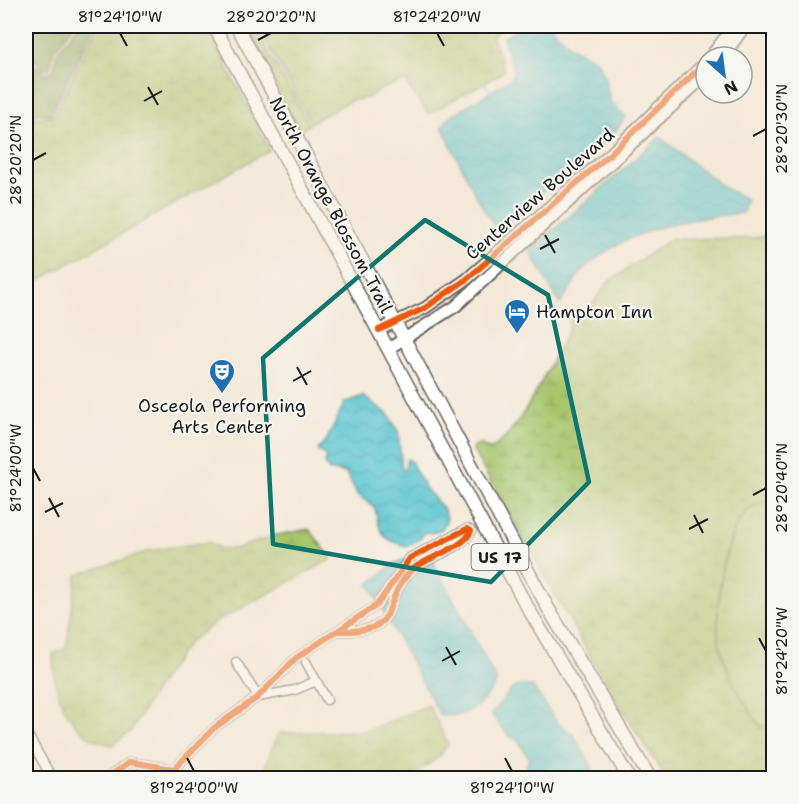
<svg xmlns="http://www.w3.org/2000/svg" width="799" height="804" viewBox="0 0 799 804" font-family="'Shantell Sans',sans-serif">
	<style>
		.grass { fill: url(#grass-tufts); stroke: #627044; stroke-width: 1.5 }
		.forest { fill: url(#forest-crowns); stroke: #51633e; stroke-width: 1.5 }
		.wetland { fill: url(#wetland-marsh); stroke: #627044; stroke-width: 1.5 }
		.water { fill: url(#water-waves); stroke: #3a7076; stroke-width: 1.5 }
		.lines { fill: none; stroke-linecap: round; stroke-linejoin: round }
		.stream { stroke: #57c4cf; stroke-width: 2 }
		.minor-casing { stroke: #68645e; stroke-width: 11 }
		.tertiary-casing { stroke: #68645e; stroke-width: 14 }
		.primary-casing { stroke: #68645e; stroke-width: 15 }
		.minor { stroke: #fff; stroke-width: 8 }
		.tertiary { stroke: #fff; stroke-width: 10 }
		.primary { stroke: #fff; stroke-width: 12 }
		.cycleway-casing { stroke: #f6f6f2; stroke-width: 10 }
		.cycleway { stroke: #e8590c; stroke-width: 6 }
		.marked { fill: none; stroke: #0f766e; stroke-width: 4.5; stroke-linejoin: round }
		.ticks { fill: none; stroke: #1c1c1c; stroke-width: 2 }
		.labels { text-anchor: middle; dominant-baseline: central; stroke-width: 4.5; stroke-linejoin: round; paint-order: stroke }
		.shield { fill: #f6f6f2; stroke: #5d5d5c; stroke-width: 1.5 }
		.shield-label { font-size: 16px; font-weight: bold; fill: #1c1c1c }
		.street-label { font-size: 18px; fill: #1c1c1c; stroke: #f6f6f2 }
		.poi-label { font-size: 18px; fill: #1c1c1c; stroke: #f6f6f2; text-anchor: start }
		.neatline { fill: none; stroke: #1c1c1c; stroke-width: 2 }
		.ticks-label { font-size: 15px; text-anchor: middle; fill: #1c1c1c }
	</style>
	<defs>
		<pattern id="grass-tufts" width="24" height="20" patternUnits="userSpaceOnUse" patternTransform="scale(1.5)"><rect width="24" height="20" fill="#a8c56c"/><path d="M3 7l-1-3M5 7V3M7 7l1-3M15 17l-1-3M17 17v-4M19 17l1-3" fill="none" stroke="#90a95d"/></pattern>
		<pattern id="forest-crowns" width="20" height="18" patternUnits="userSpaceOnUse" patternTransform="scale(1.5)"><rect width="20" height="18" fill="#86aa60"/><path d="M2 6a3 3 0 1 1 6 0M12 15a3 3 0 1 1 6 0" fill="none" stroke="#6d8a4e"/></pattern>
		<pattern id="wetland-marsh" width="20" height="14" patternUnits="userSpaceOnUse" patternTransform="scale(1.5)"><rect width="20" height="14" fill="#a8c56c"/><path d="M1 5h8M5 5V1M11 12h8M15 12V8" fill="none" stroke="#90a95d"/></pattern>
		<pattern id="water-waves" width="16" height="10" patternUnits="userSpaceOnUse" patternTransform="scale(1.5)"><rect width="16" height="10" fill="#57c4cf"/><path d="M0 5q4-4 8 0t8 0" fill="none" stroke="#4ba8b1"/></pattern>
	</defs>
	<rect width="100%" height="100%" fill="#f6f6f2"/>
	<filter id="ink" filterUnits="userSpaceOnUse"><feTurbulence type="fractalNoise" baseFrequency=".0167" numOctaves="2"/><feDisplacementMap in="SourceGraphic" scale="12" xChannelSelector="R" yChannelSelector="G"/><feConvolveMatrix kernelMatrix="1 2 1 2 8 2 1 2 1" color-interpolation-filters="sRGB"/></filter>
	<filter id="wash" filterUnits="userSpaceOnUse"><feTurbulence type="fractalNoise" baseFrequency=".008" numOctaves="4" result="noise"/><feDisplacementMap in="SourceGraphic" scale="24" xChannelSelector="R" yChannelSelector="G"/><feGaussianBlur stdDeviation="1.35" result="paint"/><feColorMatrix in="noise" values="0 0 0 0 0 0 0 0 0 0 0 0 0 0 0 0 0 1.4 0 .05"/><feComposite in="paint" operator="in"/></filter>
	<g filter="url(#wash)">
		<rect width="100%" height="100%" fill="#f4e9d8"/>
		<path class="grass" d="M773 500V722L762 729C744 703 730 681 721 651 712 620 723 536 745 513 753 504 762 502 773 500Z"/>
		<path class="forest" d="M26 26H74L54 50 50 69 46 70 34 60 30 63 31 75 26 86Z
			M78 26H95L51 114H37L26 109V91L35 76 33 65 41 68 45 74 53 71 57 52Z"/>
		<path class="wetland" d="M98 26H206L270 150 31 285 26 298V122L30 115 37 118 54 115Z
			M247 26H254L309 125 298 132Z
			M258 26H504L492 37 504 69 502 73 428 114 405 81 383 88 368 98 349 101 311 123Z
			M773 234V500C762 502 753 504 745 513 722 536 712 620 721 651 730 681 744 703 761 728L773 722V778H666L610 691 472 449 480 444 490 450C524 428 548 365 569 329L570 317 591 306 608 282 671 239 752 238Z
			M309 529 332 559 216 622 189 642 155 690 131 731 112 745C71 740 51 691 53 654L66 648 77 575 152 550 208 542 222 549 238 548 273 536Z
			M429 705 448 744 440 756 410 778H296L265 766 278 733 366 731Z"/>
		<path class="water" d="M525 26H550L571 47 597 61 603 72 611 103 626 116 610 138 559 177 517 216 501 227H495L476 196 442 127 449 117 511 79 514 70 503 38Z
			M660 137 726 189 747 199 743 213C688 218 630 228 587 266 576 276 568 293 560 304L530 251Z
			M363 396 388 414 398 431 402 470H405L407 459 410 460 426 489 443 508 447 519 442 529 432 533 425 532 420 539 408 546C380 540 380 532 375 508L357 494 346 473 328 470 325 463 326 456 318 450 327 439 345 402Z
			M415 555 431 557 497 681C484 703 467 720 440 715L369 584 394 564Z
			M519 686H532L558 724 573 733 598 778H538L534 770 526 769 529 758 518 740 509 736 491 714 512 689Z"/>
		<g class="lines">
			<path class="stream" d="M485 83 492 94"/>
		</g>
	</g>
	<g filter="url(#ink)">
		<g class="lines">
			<defs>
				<path id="minor" d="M236 662 258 697 295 690 316 681
					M306 662 327 700
					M26 732 52 778
					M107 778 130 762 174 769 214 728 258 697 296 658 377 605 410 558 467 529 471 531C465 548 427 557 413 569 377 603 406 633 339 631"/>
				<path id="tertiary" d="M710 57 734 26
					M723 57 745 26
					M379 330 425 308 467 279 611 153 706 62
					M388 349 456 306 706 75"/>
				<path id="primary" d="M214 26 525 603 629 778
					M237 26 548 608 650 778"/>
			</defs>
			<use href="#minor" class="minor-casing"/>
			<use href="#tertiary" class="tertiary-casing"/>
			<use href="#primary" class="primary-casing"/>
			<use href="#minor" class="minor"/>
			<use href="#tertiary" class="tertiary"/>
			<use href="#primary" class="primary"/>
			<defs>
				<path id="cycleway" d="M379 330 425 308 467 279 611 153 706 62
					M107 778 130 762 174 769 214 728 258 697 296 658 377 605 410 558 467 529 471 531C465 548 427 557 413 569 377 603 406 633 339 631"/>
			</defs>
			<use href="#cycleway" class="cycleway-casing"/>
			<use href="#cycleway" class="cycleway"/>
		</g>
	</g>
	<path d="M0 0H799V804H0ZM425 220 548 295 589 482 491 582 273 544 263 358Z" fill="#f4e9d8" fill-opacity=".55" fill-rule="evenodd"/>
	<path class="marked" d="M425 220 548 295 589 482 491 582 273 544 263 358Z"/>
	<path class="ticks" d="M120 33 127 46M437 33 444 46M258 40 271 33M148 87 158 105M144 101 162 91M753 136 766 129M33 160 46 153M545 235 555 253M540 249 559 239M297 367 307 385M293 381 311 371M33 468 40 481M753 495 766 488M49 498 59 517M45 512 63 503M694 515 703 533M689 529 708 519M759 638 766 651M446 647 456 665M442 661 460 651M187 758 194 771M505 758 512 771"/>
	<defs>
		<symbol id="hotel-pin" viewBox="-11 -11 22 30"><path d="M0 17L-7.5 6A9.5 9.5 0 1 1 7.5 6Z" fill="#1f6fb2" stroke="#f6f6f2"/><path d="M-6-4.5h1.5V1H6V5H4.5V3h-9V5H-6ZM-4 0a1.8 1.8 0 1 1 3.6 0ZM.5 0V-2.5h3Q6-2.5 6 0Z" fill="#fff"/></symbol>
		<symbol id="theatre-pin" viewBox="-11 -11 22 30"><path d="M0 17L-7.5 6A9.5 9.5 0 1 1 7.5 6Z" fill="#1f6fb2" stroke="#f6f6f2"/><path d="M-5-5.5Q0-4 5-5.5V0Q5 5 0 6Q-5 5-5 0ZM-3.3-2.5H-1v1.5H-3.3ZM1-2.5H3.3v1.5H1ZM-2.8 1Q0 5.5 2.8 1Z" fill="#fff"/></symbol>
	</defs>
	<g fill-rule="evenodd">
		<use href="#hotel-pin" x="502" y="297" width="30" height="40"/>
		<use href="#theatre-pin" x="207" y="357" width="30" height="40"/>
	</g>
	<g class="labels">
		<rect class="shield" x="471.5" y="544" width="57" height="26" rx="4.5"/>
		<g class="shield-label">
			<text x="500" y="557">US 17</text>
		</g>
		<g class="street-label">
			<text transform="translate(540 194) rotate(-41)">Centerview Boulevard</text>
			<text transform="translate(331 205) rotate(62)">North Orange Blossom Trail</text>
		</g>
		<g class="poi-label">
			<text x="536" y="312">Hampton Inn</text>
			<text x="222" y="406" text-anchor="middle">Osceola Performing<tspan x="222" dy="21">Arts Center</tspan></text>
		</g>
	</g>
	<rect width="799" height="804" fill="none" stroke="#f6f6f2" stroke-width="66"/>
	<g transform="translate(724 75) rotate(152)"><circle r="28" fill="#f6f6f2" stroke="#9f9f9c" stroke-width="1.5"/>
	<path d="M0-4.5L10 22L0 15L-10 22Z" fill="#1f6fb2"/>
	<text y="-9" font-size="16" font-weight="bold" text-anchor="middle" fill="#1c1c1c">N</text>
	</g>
	<rect x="33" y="33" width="733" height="738" class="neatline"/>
	<g class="ticks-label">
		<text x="120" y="22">81°24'10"W</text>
		<text x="271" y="22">28°20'20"N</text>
		<text x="437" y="22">81°24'20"W</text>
		<text transform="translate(782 129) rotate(-90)" y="5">28°20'30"N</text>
		<text transform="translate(16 160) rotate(-90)" y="5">28°20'20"N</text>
		<text transform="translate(16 468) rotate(-90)" y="5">81°24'00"W</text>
		<text transform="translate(782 488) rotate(-90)" y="5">28°20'40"N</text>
		<text transform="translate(782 651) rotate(-90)" y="5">81°24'20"W</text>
		<text x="194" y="793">81°24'00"W</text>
		<text x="512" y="793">81°24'10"W</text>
	</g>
</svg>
